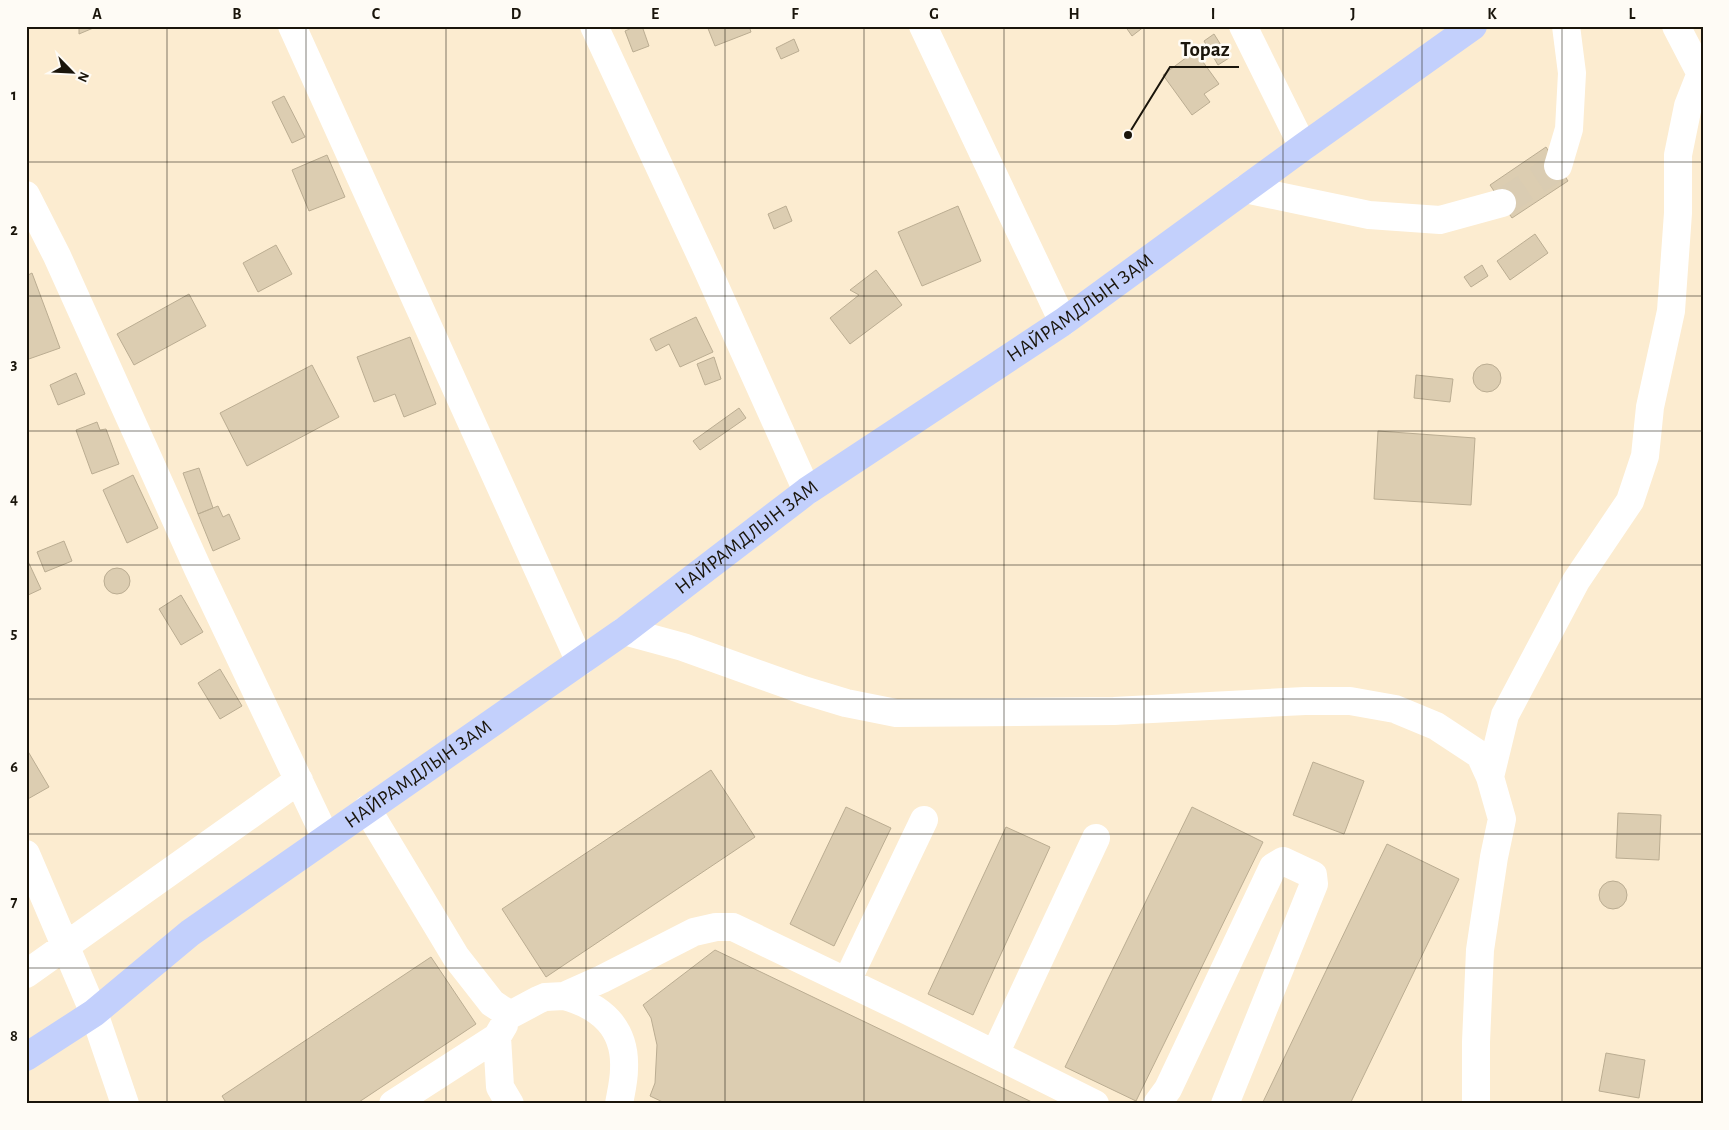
<svg xmlns="http://www.w3.org/2000/svg" width="1729" height="1130" viewBox="0 0 1729 1130" font-family="'Alegreya Sans',sans-serif">
	<style>
		.building { fill: #dccdb1; stroke: #bbad92 }
		.lines { fill: none; stroke-linecap: round; stroke-linejoin: round }
		.minor-tunnel { stroke: #daccb2; stroke-width: 28; stroke-dasharray: 28 14; stroke-linecap: butt }
		.minor { stroke: #fff; stroke-width: 28 }
		.major { stroke: #c3d0fc; stroke-width: 28 }
		.grid { fill: none; stroke: #1a150b; stroke-width: 1; stroke-opacity: 0.55 }
		.labels { text-anchor: middle; dominant-baseline: central; stroke-width: 5; stroke-linejoin: round; paint-order: stroke }
		.street-label { font-size: 20px; fill: #1a150b; stroke: #fefbf5 }
		.leader { fill: none; stroke: #1a150b; stroke-width: 2 }
		.callout-dot { fill: #1a150b; stroke: #fefbf5; stroke-width: 2 }
		.callout-label { font-size: 21px; text-anchor: middle; font-weight: bold; fill: #1a150b; stroke: #fefbf5; stroke-width: 5; stroke-linejoin: round; paint-order: stroke }
		.neatline { fill: none; stroke: #1a150b; stroke-width: 2 }
		.grid-label { font-size: 16px; text-anchor: middle; font-weight: bold; fill: #1a150b }
	</style>
	<rect width="100%" height="100%" fill="#fcecd0"/>
	<path class="building" d="M79 26H98L79 34Z
		M636 26H642L649 46 633 52 625 31Z
		M707 26H749L751 32 715 46Z
		M1125 26H1145L1132 36Z
		M1214 34 1229 58 1218 65 1204 41Z
		M794 39 799 51 781 59 776 48Z
		M1195 51 1219 84 1204 94 1210 102 1192 115 1163 75Z
		M284 96 305 137 292 143 272 102Z
		M1546 147 1568 181 1512 218 1490 185Z
		M327 155 345 197 309 211 292 170Z
		M786 206 792 221 774 229 768 214Z
		M958 206 981 261 922 286 898 232Z
		M1535 234 1548 253 1510 280 1497 261Z
		M276 245 292 274 258 292 243 263Z
		M1482 265 1488 276 1471 287 1464 277Z
		M876 270 902 305 850 344 830 318 859 295 850 290Z
		M32 273 60 348 26 360V276Z
		M189 294 206 326 134 365 117 334Z
		M696 317 713 352 680 367 669 344 656 351 650 339Z
		M410 337 436 404 404 417 395 394 374 402 357 357Z
		M714 357 721 379 705 385 697 364Z
		M1473 378a14 14 0 1 1 28 0a14 14 0 1 1-28 0Z
		M312 365 339 417 247 466 220 413Z
		M76 373 85 394 58 405 50 385Z
		M1416 375 1453 379 1450 402 1414 398Z
		M739 408 746 418 700 450 693 441Z
		M97 422 100 430 106 429 119 464 92 474 76 430Z
		M1378 431 1475 438 1471 505 1374 499Z
		M199 468 213 508 198 514 183 473Z
		M133 475 158 528 127 543 103 490Z
		M218 506 223 517 229 514 240 539 213 551 198 514Z
		M64 541 72 561 45 572 37 552Z
		M26 557 41 589 26 596Z
		M104 581a13 13 0 1 1 26 0a13 13 0 1 1-26 0Z
		M181 595 203 632 181 645 159 609Z
		M220 669 242 706 220 719 198 683Z
		M26 748 49 787 26 800Z
		M1313 762 1364 781 1344 834 1293 815Z
		M711 770 755 837 546 977 502 909Z
		M846 807 891 828 834 946 790 924Z
		M1192 807 1263 842 1136 1101 1065 1067Z
		M1618 813 1661 815 1659 860 1616 858Z
		M1006 827 1050 847 973 1015 928 994Z
		M1387 844 1459 879 1350 1104H1262Z
		M1599 895a14 14 0 1 1 28 0a14 14 0 1 1-28 0Z
		M715 950 1036 1104H667L650 1096 655 1083 657 1045 651 1018 643 1005Z
		M431 957 476 1024 356 1104H227L222 1096Z
		M1606 1053 1645 1060 1639 1098 1599 1091Z"/>
	<g class="lines">
		<path class="minor-tunnel" d="M1502 203 1558 166"/>
		<path class="minor" d="M292 26 580 662
			M594 26 708 271 807 491
			M923 26 1063 322
			M1243 26 1303 147
			M1676 26 1703 78
			M1558 166 1569 129 1572 73 1566 26
			M1245 189 1369 215 1440 220 1502 203
			M26 195 57 256 198 569 326 838
			M624 631 683 647 803 690 846 703 896 713 1114 711 1305 701H1350L1395 709 1436 726 1480 755 1490 777
			M367 809 456 957 492 1003 510 1015 538 1000 545 997 564 996 602 979 694 932 716 927H733L908 1011 1095 1104
			M26 854 94 1013 125 1104
			M26 974 299 780
			M847 981 924 820
			M564 996C601 1006 626 1028 624 1069 624 1081 621 1092 619 1104
			M504 1025 497 1037 500 1087 510 1104
			M995 1054 1096 838
			M393 1104 497 1037
			M1157 1104 1168 1089 1273 867 1283 861 1313 875 1314 884 1225 1104
			M1476 1104V1042L1480 950 1494 857 1502 819 1490 777 1505 715 1576 581 1630 501 1645 456 1650 407 1671 311 1678 213V155L1688 106 1701 73"/>
		<path class="major" id="s1" d="M26 1057 94 1013 190 933 624 631 807 491 1063 322 1303 147 1473 26"/>
	</g>
	<path class="grid" d="M167 26V1104M306 26V1104M446 26V1104M586 26V1104M725 26V1104M864 26V1104M1004 26V1104M1144 26V1104M1283 26V1104M1422 26V1104M1562 26V1104M26 162H1703M26 296H1703M26 431H1703M26 565H1703M26 699H1703M26 834H1703M26 968H1703"/>
	<g class="labels">
		<g class="street-label">
			<text stroke="none"><textPath href="#s1" startOffset="1294">НАЙРАМДЛЫН ЗАМ</textPath></text>
			<text stroke="none"><textPath href="#s1" startOffset="889">НАЙРАМДЛЫН ЗАМ</textPath></text>
			<text stroke="none"><textPath href="#s1" startOffset="484">НАЙРАМДЛЫН ЗАМ</textPath></text>
		</g>
	</g>
	<path class="leader" d="M1128 135L1170 67H1239"/>
	<circle class="callout-dot" cx="1128" cy="135" r="5"/>
	<g class="callout-label">
		<text x="1205" y="56">Topaz</text>
	</g>
	<rect width="1729" height="1130" fill="none" stroke="#fefbf5" stroke-width="55"/>
	<g transform="translate(72 72) rotate(114)" stroke="#fefbf5" stroke-width="4" paint-order="stroke">
	<path d="M0-4L9 19L0 12L-9 19Z" fill="#1a150b"/>
	<text y="-8" font-size="14" font-weight="bold" text-anchor="middle" fill="#1a150b">N</text>
	</g>
	<rect x="28" y="28" width="1674" height="1074" class="neatline"/>
	<g class="grid-label">
		<text x="97" y="19">A</text>
		<text x="237" y="19">B</text>
		<text x="376" y="19">C</text>
		<text x="516" y="19">D</text>
		<text x="655" y="19">E</text>
		<text x="795" y="19">F</text>
		<text x="934" y="19">G</text>
		<text x="1074" y="19">H</text>
		<text x="1213" y="19">I</text>
		<text x="1353" y="19">J</text>
		<text x="1492" y="19">K</text>
		<text x="1632" y="19">L</text>
		<text x="14" y="100">1</text>
		<text x="14" y="235">2</text>
		<text x="14" y="369">3</text>
		<text x="14" y="504">4</text>
		<text x="14" y="638">5</text>
		<text x="14" y="772">6</text>
		<text x="14" y="907">7</text>
		<text x="14" y="1041">8</text>
	</g>
</svg>
